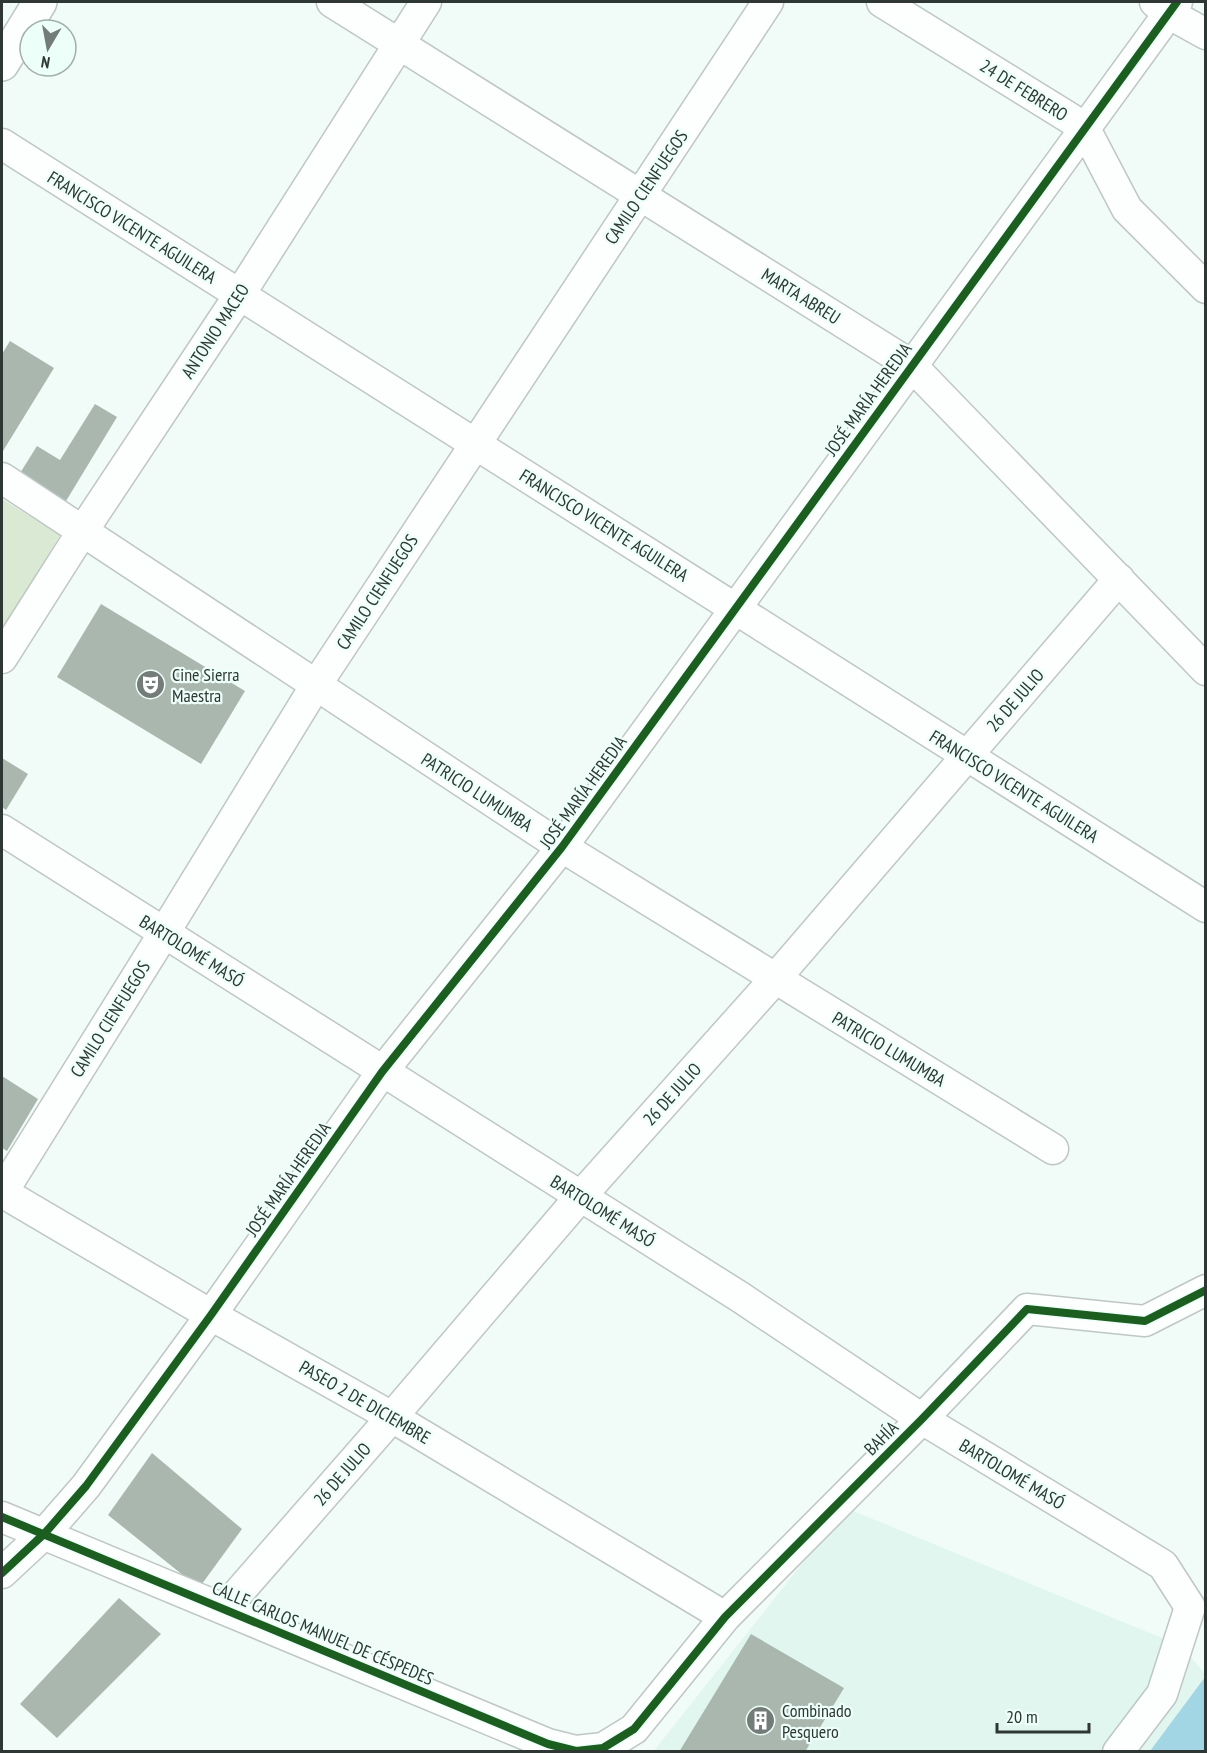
<svg xmlns="http://www.w3.org/2000/svg" width="1207" height="1753" viewBox="0 0 1207 1753" font-family="'PT Sans Narrow',sans-serif">
	<style>
		.built { fill: #e0f6ef }
		.green { fill: #d9e9d3 }
		.water { fill: #a3d6e4 }
		.building { fill: #aab7af }
		.lines { fill: none; stroke-linecap: round; stroke-linejoin: round }
		.minor-casing { stroke: #bfc7c5; stroke-width: 33 }
		.major-casing { stroke: #bfc7c5; stroke-width: 36 }
		.minor { stroke: #fdfefe; stroke-width: 30 }
		.major { stroke: #fdfefe; stroke-width: 33 }
		.cycleway-casing { stroke: #edfff9; stroke-width: 11 }
		.cycleway { stroke: #1b5e20; stroke-width: 8 }
		.labels { text-anchor: middle; dominant-baseline: central; stroke-width: 4.5; stroke-linejoin: round; paint-order: stroke }
		.street-label { font-size: 18px; fill: #2f3735; stroke: #edfff9 }
		.poi-label { font-size: 18px; fill: #2f3735; stroke: #edfff9; text-anchor: start }
	</style>
	<rect width="100%" height="100%" fill="#f1fbf8"/>
	<path class="built" d="M846 1508 1179 1645 1205 1673V1677L1150 1751 653 1752Z"/>
	<path class="green" d="M2 499 60 535 2 630Z"/>
	<path class="water" d="M1205 1677V1751H1150Z"/>
	<path class="building" d="M10 341 54 368 3 451 2 450V354Z
		M95 404 117 417 63 506 17 478 37 446 60 460Z
		M101 604 245 691 201 764 57 677Z
		M2 758 28 774 6 810 2 807Z
		M2 1076 38 1099 7 1151 2 1148Z
		M152 1453 242 1529 199 1588 108 1515Z
		M119 1598 161 1634 57 1738 20 1704Z
		M751 1634 844 1688 805 1752H679Z"/>
	<g class="lines">
		<defs>
			<path id="minor" d="M332 2 911 365 1206 670
				M882 2 1084 127 1127 209 1206 288
				M1155 2 1168 13 1206 34
				M2 144 1206 907
				M2 478 562 847 1053 1149
				M2 658 82 532 240 294 426 2
				M2 830 740 1297 922 1419 1163 1565 1190 1607 1162 1694 1118 1752
				M2 1192 211 1315 392 1417 725 1617
				M2 1193 164 933 316 685 768 2
				M2 1517 548 1744 576 1751 603 1748 634 1729 725 1617 922 1419 1027 1309 1145 1321 1206 1290
				M2 1573 45 1533 86 1486 211 1315 382 1072 562 847 1177 2
				M225 1608 392 1417 580 1197 775 979 1119 579"/>
			<path id="major" d="M2 64 40 2"/>
		</defs>
		<use href="#minor" class="minor-casing"/>
		<use href="#major" class="major-casing"/>
		<use href="#minor" class="minor"/>
		<use href="#major" class="major"/>
		<defs>
			<path id="cycleway" d="M2 1517 548 1744 576 1751 603 1748 634 1729 725 1617 922 1419 1027 1309 1145 1321 1206 1290
				M2 1573 45 1533 86 1486 211 1315 382 1072 562 847 1177 2"/>
		</defs>
		<use href="#cycleway" class="cycleway-casing"/>
		<use href="#cycleway" class="cycleway"/>
	</g>
	<defs>
		<symbol id="theatre-disc" viewBox="-11 -11 22 22"><circle r="9.5" fill="#737c79" stroke="#edfff9"/><path d="M-5-5.5Q0-4 5-5.5V0Q5 5 0 6Q-5 5-5 0ZM-3.3-2.5H-1v1.5H-3.3ZM1-2.5H3.3v1.5H1ZM-2.8 1Q0 5.5 2.8 1Z" fill="#fff"/></symbol>
		<symbol id="building-disc" viewBox="-11 -11 22 22"><circle r="9.5" fill="#737c79" stroke="#edfff9"/><path d="M-4-6H4V6H1V3H-1V6H-4ZM-2.5-4.3h1.7v1.8h-1.7ZM.8-4.3h1.7v1.8H.8ZM-2.5-1h1.7V.8h-1.7ZM.8-1h1.7V.8H.8Z" fill="#fff"/></symbol>
	</defs>
	<g fill-rule="evenodd">
		<use href="#theatre-disc" x="134" y="668" width="33" height="33"/>
		<use href="#building-disc" x="744" y="1704" width="33" height="33"/>
	</g>
	<g class="labels">
		<g class="street-label">
			<text transform="translate(1024 90) rotate(32)">24 DE FEBRERO</text>
			<text transform="translate(646 187) rotate(-56)">CAMILO CIENFUEGOS</text>
			<text transform="translate(132 227) rotate(32)">FRANCISCO VICENTE AGUILERA</text>
			<text transform="translate(801 296) rotate(32)">MARTA ABREU</text>
			<text transform="translate(215 331) rotate(-57)">ANTONIO MACEO</text>
			<text transform="translate(868 399) rotate(-54)">JOSÉ MARÍA HEREDIA</text>
			<text transform="translate(604 525) rotate(32)">FRANCISCO VICENTE AGUILERA</text>
			<text transform="translate(377 592) rotate(-57)">CAMILO CIENFUEGOS</text>
			<text transform="translate(1015 700) rotate(-49)">26 DE JULIO</text>
			<text transform="translate(1014 786) rotate(32)">FRANCISCO VICENTE AGUILERA</text>
			<text transform="translate(477 792) rotate(33)">PATRICIO LUMUMBA</text>
			<text transform="translate(583 792) rotate(-54)">JOSÉ MARÍA HEREDIA</text>
			<text transform="translate(192 951) rotate(32)">BARTOLOMÉ MASÓ</text>
			<text transform="translate(110 1019) rotate(-58)">CAMILO CIENFUEGOS</text>
			<text transform="translate(889 1049) rotate(31)">PATRICIO LUMUMBA</text>
			<text transform="translate(672 1094) rotate(-48)">26 DE JULIO</text>
			<text transform="translate(288 1179) rotate(-55)">JOSÉ MARÍA HEREDIA</text>
			<text transform="translate(603 1211) rotate(32)">BARTOLOMÉ MASÓ</text>
			<text transform="translate(365 1402) rotate(30)">PASEO 2 DE DICIEMBRE</text>
			<text transform="translate(881 1438) rotate(-45)">BAHÍA</text>
			<text transform="translate(342 1474) rotate(-49)">26 DE JULIO</text>
			<text transform="translate(1012 1474) rotate(31)">BARTOLOMÉ MASÓ</text>
			<text transform="translate(323 1633) rotate(23)">CALLE CARLOS MANUEL DE CÉSPEDES</text>
		</g>
		<g class="poi-label">
			<text x="172" y="674">Cine Sierra<tspan x="172" dy="21">Maestra</tspan></text>
			<text x="782" y="1710">Combinado<tspan x="782" dy="21">Pesquero</tspan></text>
		</g>
	</g>
	<rect width="1207" height="1753" fill="none" stroke="#2f3735" stroke-width="6"/>
	<g transform="translate(48 48) rotate(190)"><circle r="28" fill="#edfff9" stroke="#a1afab" stroke-width="1.5"/>
	<path d="M0-4.5L10 22L0 15L-10 22Z" fill="#737c79"/>
	<text y="-9" font-size="16" font-weight="bold" text-anchor="middle" fill="#2f3735">N</text>
	</g>
	<path d="M997 1723v9h92v-9" fill="none" stroke="#2f3735" stroke-width="3"/>
	<text x="1006" y="1723" font-size="18" fill="#2f3735" stroke="#edfff9" stroke-width="4.5" paint-order="stroke">20 m</text>
</svg>
